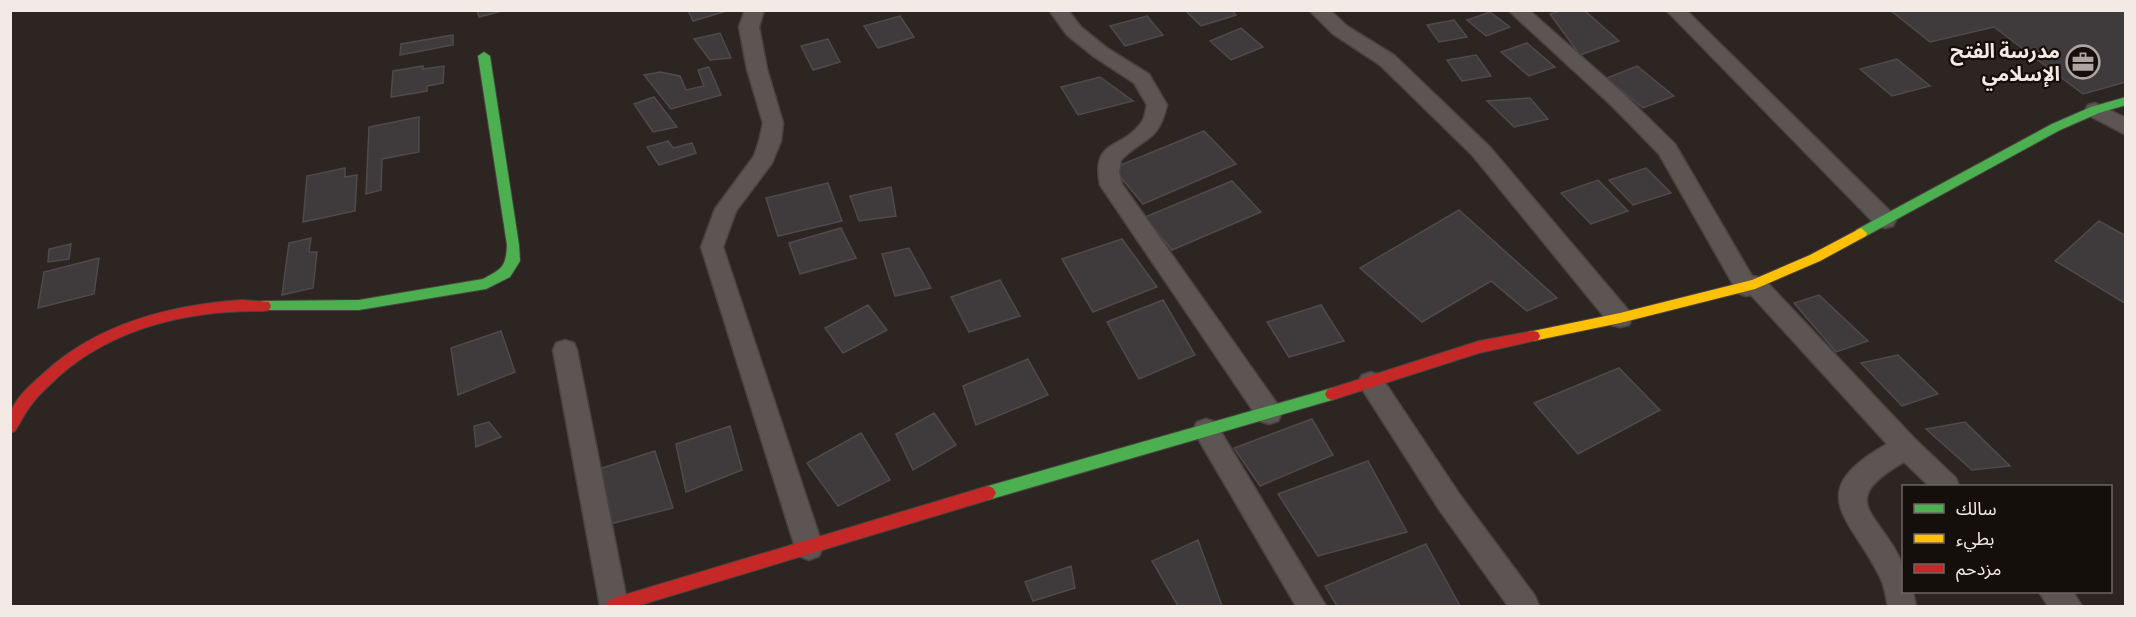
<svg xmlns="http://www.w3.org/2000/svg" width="2136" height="617" viewBox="0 0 2136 617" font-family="'Fira Sans Condensed','Noto Sans Arabic',sans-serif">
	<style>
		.building { fill: #3f3b3c; stroke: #4f4a4c; stroke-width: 1.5 }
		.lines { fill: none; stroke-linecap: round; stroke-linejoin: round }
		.street-casing { stroke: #49433f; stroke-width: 3 }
		.fast-casing { stroke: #49433f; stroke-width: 2 }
		.slow-casing { stroke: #49433f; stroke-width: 2 }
		.jam-casing { stroke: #49433f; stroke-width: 2 }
		.street { fill: #5c5553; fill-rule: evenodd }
		.fast { fill: #4caf50; fill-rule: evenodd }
		.slow { fill: #ffc107; fill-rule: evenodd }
		.jam { fill: #c62828; fill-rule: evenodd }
		.labels { text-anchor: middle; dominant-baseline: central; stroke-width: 4.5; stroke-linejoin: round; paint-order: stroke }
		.poi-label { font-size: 20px; font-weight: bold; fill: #f3e9e5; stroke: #150f0c; text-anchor: end }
	</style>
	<rect width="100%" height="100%" fill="#2d2522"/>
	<path class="building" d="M477 10H506L479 17Z
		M688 10H730L693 21Z
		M1185 10H1232L1236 15 1201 26Z
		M1564 10H1584L1619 41 1580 55 1550 14Z
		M1890 10H2126V82L2083 94 1994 27 1930 42Z
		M1490 12 1510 27 1486 36 1467 20Z
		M900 16 914 37 878 48 864 26Z
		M1147 16 1163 35 1125 46 1110 26Z
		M1454 20 1467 37 1439 42 1427 25Z
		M1241 28 1263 47 1231 60 1210 41Z
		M720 33 731 58 710 60 694 39Z
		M453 35V45L400 55 401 44Z
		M828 39 840 62 813 70 801 46Z
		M1527 43 1555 67 1529 76 1501 52Z
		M1476 55 1491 76 1462 81 1447 60Z
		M1897 59 1930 86 1892 96 1860 69Z
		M423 66V69L444 66 443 83 427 86V91L391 97 393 71Z
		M1637 66 1674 96 1643 108 1607 78Z
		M709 67 721 95 671 109 644 75 660 72 680 76 686 90 704 86 698 70Z
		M1100 77 1133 101 1078 115 1061 87Z
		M654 97 677 127 653 132 634 104Z
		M1530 98 1548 119 1514 127 1487 101Z
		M419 117V152L382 159 381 190 366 194 369 127Z
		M1204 131 1236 164 1143 204 1113 168Z
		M668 141 673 148 692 143 696 153 659 165 647 147Z
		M345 168V177L357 175 355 211 303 222 307 176Z
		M1646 168 1671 193 1633 205 1609 180Z
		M1598 180 1628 211 1591 224 1561 193Z
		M1232 181 1261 212 1172 250 1145 217Z
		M828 183 842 221 778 236 766 198Z
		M891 187 896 216 859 221 850 196Z
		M1459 210 1557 298 1527 311 1491 281 1422 322 1360 268Z
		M2099 221 2126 236V304L2055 261Z
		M841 228 856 258 800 274 789 243Z
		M311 238 309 252H317L313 288 282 295 289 243Z
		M1122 239 1157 287 1093 312 1062 259Z
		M71 244 69 259 48 262 49 249Z
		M909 248 931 288 895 296 882 254Z
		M99 258 94 294 38 308 44 272Z
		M1000 280 1020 316 969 332 951 297Z
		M1819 295 1868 341 1836 352 1794 303Z
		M1163 300 1195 355 1139 379 1107 322Z
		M868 305 887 330 843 353 825 328Z
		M1321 305 1344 341 1289 357 1267 322Z
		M501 331 515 372 458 395 451 348Z
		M1898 355 1938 394 1902 406 1861 363Z
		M1028 359 1048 395 976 425 963 386Z
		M1619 368 1660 410 1578 454 1534 403Z
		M934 413 956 445 913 470 896 434Z
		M1312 419 1333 455 1260 486 1234 448Z
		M489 422 501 437 476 447 474 426Z
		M1965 422 2010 466 1972 470 1926 429Z
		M730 426 742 470 686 492 676 444Z
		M861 433 890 480 838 506 807 463Z
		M655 451 673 508 606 525 599 469Z
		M1368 461 1407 532 1318 556 1278 494Z
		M1198 540 1222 606H1178L1152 561Z
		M1426 544 1460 606H1337L1325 586Z
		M1071 566 1075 588 1033 601 1025 582Z"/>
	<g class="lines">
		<defs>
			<path id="street" d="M745 10H764L759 27 767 69 783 123 781 141 772 163 736 211 723 247 823 547 819 556 809 560 799 556 795 547 701 247 715 209 754 156 759 141 763 123 747 69 739 27Z
				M1049 10H1068L1081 27 1107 48 1149 74 1167 105C1158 143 1145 136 1121 160L1119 172 1122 184 1278 405 1282 413 1278 421 1269 424 1260 421 1100 185C1091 138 1122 150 1141 123 1145 119 1145 111 1147 105L1134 83 1093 56 1067 35Z
				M1309 10H1330L1347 26 1394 55 1489 146 1629 311 1632 318 1629 325 1620 327 1611 325 1473 156 1380 65 1333 34Z
				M1508 10H1529L1625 95 1675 144 1752 276 1763 278 1915 439 1956 478 1959 486H1929L1904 462C1832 503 1883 514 1902 564 1905 572 1904 583 1904 592H1913L1916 606H1888C1886 598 1885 588 1881 579 1852 518 1800 493 1887 444L1751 295 1746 296 1738 293 1659 154 1611 105Z
				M1666 10H1686L1893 214 1896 220 1893 226 1885 228 1877 226Z
				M2095 103 2126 118V135L2088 115 2085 110 2088 105Z
				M565 340 574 343 577 350 628 606H600L553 350 556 343Z
				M1371 372 1380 375 1460 495 1535 596 1539 606H1508L1440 511 1362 389 1358 382 1362 375Z
				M1206 419 1215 422 1326 606H1296L1193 430 1197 422Z
				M2039 592H2073L2082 606H2048Z"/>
			<path id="fast" d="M484 52 490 56 519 245 520 261 510 277 486 289 359 310H259L257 306 259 302 264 301 359 300 483 279C502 269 506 267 507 245L478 56Z
				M2126 97V105L2099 113 2060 130 1866 236 1861 238 1855 233 1856 230 2052 124 2091 107Z
				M1332 388 1337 390 1339 394 1337 398 1332 400 988 500 983 498 980 493 983 488 988 486Z"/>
			<path id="slow" d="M1861 228 1867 233 1866 236 1820 261 1755 289 1620 323 1533 341 1528 340 1526 336 1528 332 1533 331 1620 313 1752 280 1810 255Z"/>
			<path id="jam" d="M242 300 269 302 271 306 269 310 264 311C190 310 114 327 58 377 49 386 39 394 32 404 25 412 21 422 15 431L10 433C10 427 9 420 10 415 14 398 33 383 45 372 99 323 170 305 242 300Z
				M1533 331 1538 332 1540 336 1538 340 1479 353 1332 400 1327 398 1325 394 1327 390 1332 388 1479 341Z
				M988 486 993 488 996 493 993 498 988 500 637 606H606L608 601 614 598Z"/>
		</defs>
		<use href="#street" class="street-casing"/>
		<use href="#fast" class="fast-casing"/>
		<use href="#slow" class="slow-casing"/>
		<use href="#jam" class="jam-casing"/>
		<use href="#street" class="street"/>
		<use href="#fast" class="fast"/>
		<use href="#slow" class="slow"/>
		<use href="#jam" class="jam"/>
	</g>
	<defs>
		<symbol id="office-ring" viewBox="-11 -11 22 22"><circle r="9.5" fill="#150f0c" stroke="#aea4a1" stroke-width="1.5"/><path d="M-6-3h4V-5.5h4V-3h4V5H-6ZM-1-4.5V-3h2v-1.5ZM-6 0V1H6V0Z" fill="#aea4a1"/></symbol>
	</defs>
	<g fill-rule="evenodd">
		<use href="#office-ring" x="2064" y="43" width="38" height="38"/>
	</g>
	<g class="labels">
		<g class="poi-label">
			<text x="2060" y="51">مدرسة الفتح<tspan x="2060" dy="23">الإسلامي</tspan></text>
		</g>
	</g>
	<rect width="2136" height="617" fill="none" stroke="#f3e9e5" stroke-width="24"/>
	<rect x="1902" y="485" width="210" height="108" fill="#150f0c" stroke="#6e6663" stroke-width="1.5"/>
	<rect x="1914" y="504" width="30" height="9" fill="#4caf50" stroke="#6e6663" stroke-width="1.5"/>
	<text x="1956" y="515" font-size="18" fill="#f3e9e5">سالك</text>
	<rect x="1914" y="534" width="30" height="9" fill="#ffc107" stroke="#6e6663" stroke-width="1.5"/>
	<text x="1956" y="545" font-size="18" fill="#f3e9e5">بطيء</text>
	<rect x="1914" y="564" width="30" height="9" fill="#c62828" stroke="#6e6663" stroke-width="1.5"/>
	<text x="1956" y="575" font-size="18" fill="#f3e9e5">مزدحم</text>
</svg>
